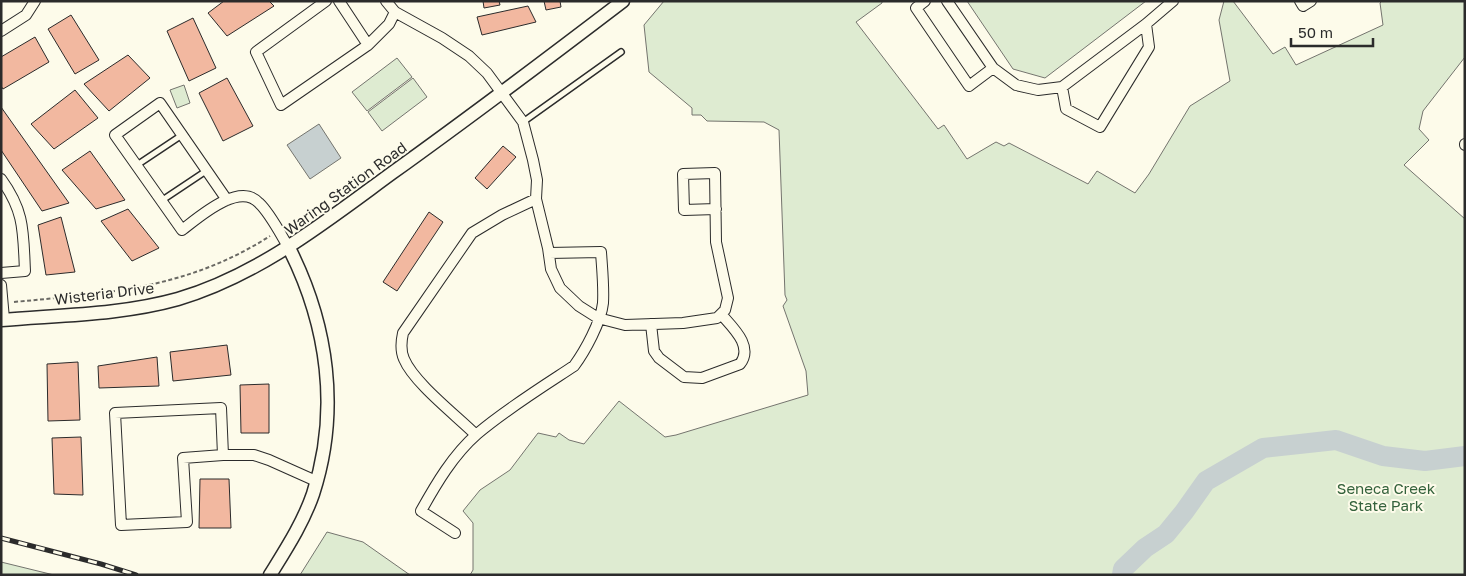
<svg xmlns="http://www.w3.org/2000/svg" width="1466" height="576" viewBox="0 0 1466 576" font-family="'Golos Text',sans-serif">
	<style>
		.green { fill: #deebd1; stroke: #74746e }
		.water { fill: #c7d0d0; stroke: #74746e }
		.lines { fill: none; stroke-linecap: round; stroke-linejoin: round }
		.river { stroke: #c7d0d0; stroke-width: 20 }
		.building { fill: #f2b8a0; stroke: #2b2b2b }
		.service-casing { stroke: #2b2b2b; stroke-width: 8 }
		.minor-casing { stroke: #2b2b2b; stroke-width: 12 }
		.tertiary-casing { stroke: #2b2b2b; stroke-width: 15 }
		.path { stroke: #6a6964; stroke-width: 2; stroke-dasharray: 4 2.5; stroke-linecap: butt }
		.service { stroke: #fdfbea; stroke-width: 5 }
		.minor { stroke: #fdfbea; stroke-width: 10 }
		.tertiary { stroke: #fdfbea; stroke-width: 12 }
		.rail-casing { stroke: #2b2b2b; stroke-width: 5 }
		.rail { stroke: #fdfbea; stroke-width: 3; stroke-dasharray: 9; stroke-linecap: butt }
		.labels { text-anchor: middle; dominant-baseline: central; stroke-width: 4; stroke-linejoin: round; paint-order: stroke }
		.street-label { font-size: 15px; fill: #2b2b2b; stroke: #fdfbea }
		.park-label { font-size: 15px; fill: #34623c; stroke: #fdfbea }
	</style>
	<rect width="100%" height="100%" fill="#fdfbea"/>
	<path class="green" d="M664 1H882V3L856 22 938 129 944 125 967 159 996 142 1004 146 1009 143 1088 184 1097 171 1135 193 1149 174 1190 106 1230 81 1219 20 1224 1H1233L1273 54 1285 47 1296 65 1383 25 1380 3 1382 1H1465V57L1423 111 1419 129 1429 140 1404 165 1465 219V575H470L473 570V523L463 511 480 490 510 470 538 433 556 437 559 433 569 440 584 444 619 401 665 437 676 435 808 395 806 371 783 306 787 300 785 295 779 130 764 122 707 121 701 115H692V108L649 72 644 25Z
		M967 1H1146L1045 78 1013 69Z
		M397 58 412 77 367 111 352 92Z
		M413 78 427 97 382 131 368 112Z
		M184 85 190 103 177 108 170 90Z
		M327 532 363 542 410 575H300Z
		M1 562 54 575H1Z"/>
	<path class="water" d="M319 124 341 158 310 179 287 145Z"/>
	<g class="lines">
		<path class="river" d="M1122 575 1123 569 1145 548 1166 534 1184 512 1206 481 1263 448 1336 440 1383 456 1425 461 1465 456"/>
	</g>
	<path class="building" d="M224 1H269L274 6 227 36 208 13Z
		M483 1H499L500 5 484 8Z
		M544 1H560L561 7 546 10Z
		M528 6 536 22 482 35 477 17Z
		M71 15 99 60 75 74 48 29Z
		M193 18 216 68 189 81 167 31Z
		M35 37 49 62 3 89 1 86V57Z
		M128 55 150 78 109 111 84 84Z
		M227 78 253 126 223 141 199 93Z
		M75 90 98 118 54 149 31 124Z
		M1 107 69 203 42 211 1 150Z
		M503 146 516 157 487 189 475 178Z
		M90 151 125 200 96 209 62 170Z
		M128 209 159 248 132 261 101 221Z
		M429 212 443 222 397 291 383 282Z
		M61 217 75 272 46 275 38 225Z
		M227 345 231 375 173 381 170 352Z
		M157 357 159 386 99 388 98 366Z
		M78 362 80 420 48 421 47 364Z
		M269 384V433H241L240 385Z
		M81 437 83 495 54 494 52 438Z
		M200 479H229L231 528H199Z"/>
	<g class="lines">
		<defs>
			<path id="service" d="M523 122 621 52
				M137 165 182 135
				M161 201 206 171"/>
			<path id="minor" d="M326 1 256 52 281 105 368 45 389 24 395 12
				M339 1 368 45
				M386 1 395 12 442 38 469 56 487 73 523 122 533 160 537 180 536 199 548 248 551 269 560 288 579 306 598 318 625 325 683 323 717 318 725 310 728 298 716 242 715 173 683 174 684 210 716 209
				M925 1 916 8 969 86 993 68
				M947 1 993 68 1016 85 1038 90 1062 87 1146 24 1173 1
				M1300 1 1303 6 1311 1
				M1 31 26 15 35 1
				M1062 87 1066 109 1100 127 1149 47 1146 24
				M1465 144V145
				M1 179C25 212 23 232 25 271L1 273
				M227 200 160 103 115 135 182 230C198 218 239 181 259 203 270 213 281 235 289 248
				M1 285 4 319
				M651 324 654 351 659 358 684 377 702 378 740 364C754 346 732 327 721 314
				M476 435C457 416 414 383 404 359 400 350 401 342 403 333L472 233 502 215 536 199
				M223 455 183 458 187 522 121 525 115 413 221 408 223 455H254L269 460 316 481
				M455 533 421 511C436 484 453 455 477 434 505 410 542 387 574 366 585 351 601 322 603 303 604 286 602 268 601 252L549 253"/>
			<path id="tertiary" d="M1 320C60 315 121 315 178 299 259 275 325 222 392 173 470 117 547 59 623 1
				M270 575C286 549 303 523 313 494 340 411 328 325 289 248"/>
		</defs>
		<use href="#service" class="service-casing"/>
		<use href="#minor" class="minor-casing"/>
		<use href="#tertiary" class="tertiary-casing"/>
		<path class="path" d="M14 302C108 293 187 289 270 236"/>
		<use href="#service" class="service"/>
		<use href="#minor" class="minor"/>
		<use href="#tertiary" class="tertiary"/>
		<defs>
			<path id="rail" d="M1 538 101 564 136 575"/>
		</defs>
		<use href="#rail" class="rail-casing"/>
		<use href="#rail" class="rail"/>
	</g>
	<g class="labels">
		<g class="street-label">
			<text transform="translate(345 188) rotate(-36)">Waring Station Road</text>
			<text transform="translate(104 293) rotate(-7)">Wisteria Drive</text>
		</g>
		<g class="park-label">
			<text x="1386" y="488">Seneca Creek<tspan x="1386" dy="17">State Park</tspan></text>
		</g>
	</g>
	<rect width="1466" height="576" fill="none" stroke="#2b2b2b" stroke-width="5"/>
	<path d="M1291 38v8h82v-8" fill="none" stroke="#2b2b2b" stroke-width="2.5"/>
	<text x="1298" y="38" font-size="15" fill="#2b2b2b" stroke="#fdfbea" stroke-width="4" paint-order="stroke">50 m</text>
</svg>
